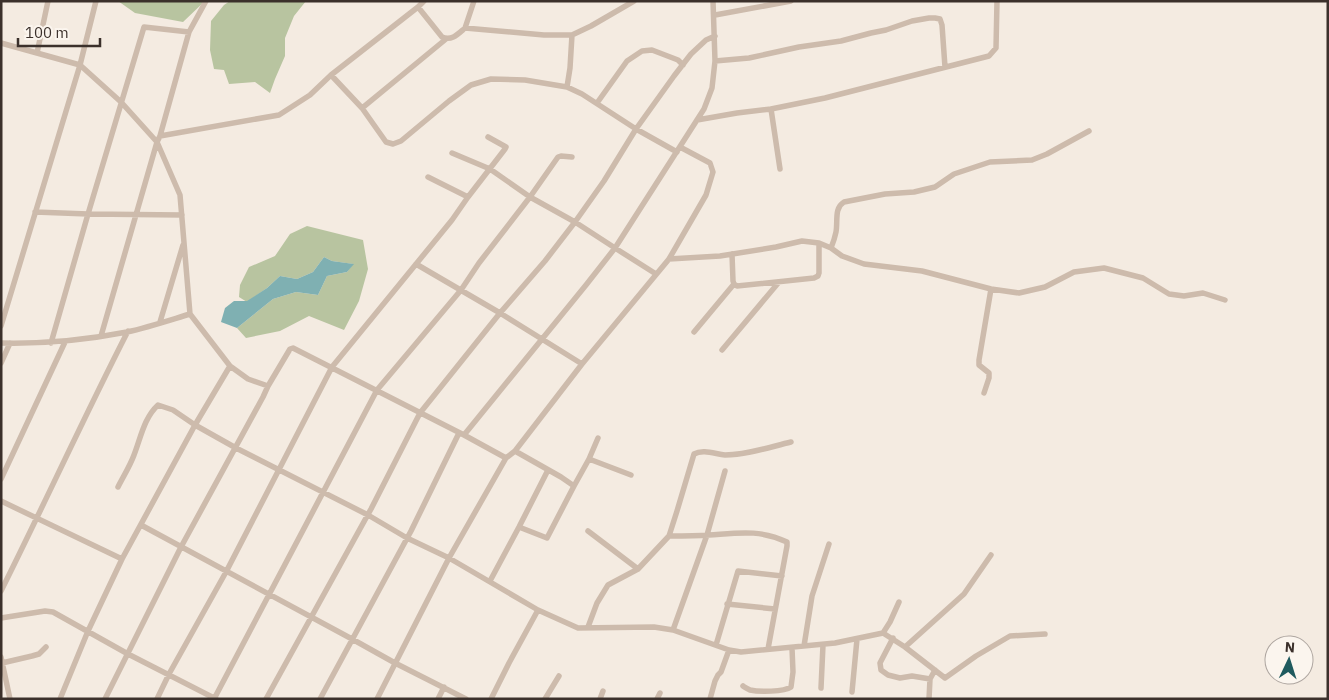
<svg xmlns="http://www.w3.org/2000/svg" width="1329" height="700" viewBox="0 0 1329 700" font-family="'IBM Plex Sans',sans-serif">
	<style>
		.green { fill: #b8c4a0 }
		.water { fill: #7fb0b2 }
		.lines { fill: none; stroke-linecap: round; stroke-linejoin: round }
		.street { stroke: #cdbbac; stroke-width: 5.5 }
	</style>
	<rect width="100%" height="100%" fill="#f4ebe1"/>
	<path class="green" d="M118 1H205L183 22 135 13Z
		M230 1H306L294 16 285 38V56L275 79 270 93 255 82 229 84 224 70 214 69 210 50 211 21 224 5Z
		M307 226 363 240 368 269 359 301 344 330 309 316 280 331 246 338 237 328 273 299 296 292 318 295 327 276 347 272 353 264 332 261 324 257 313 272 297 279 280 276 267 288 247 302 239 297 240 285 249 267 275 256 290 234Z"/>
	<path class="water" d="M324 257 332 261 354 264 347 272 327 276 318 295 296 292 273 299 237 328 221 322 225 308 234 301H247L267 288 280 276 297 279 313 272Z"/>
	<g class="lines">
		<path class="street" d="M418 7 442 37C452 41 458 34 465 28L544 35H572L591 26 634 1
			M715 15 791 1
			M465 28 474 1
			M1 43 80 65 121 102 157 142 180 195 190 314 230 366 248 379 268 386 290 349 293 348 464 435 506 458
			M37 53 48 1
			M715 61 749 58 799 47 841 41 871 33 886 30 912 21 929 18H935L940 19 942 25 945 67
			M331 75 362 108 386 142 393 144 401 141 449 101 471 85 491 79 525 80 567 87 582 94 636 129 677 152
			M567 87 570 68 572 35
			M597 103 627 61 642 51 652 50 678 60 683 65
			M362 108 446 39
			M771 109 825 98 989 56 996 48 997 1
			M697 120 737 113 771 109 780 169
			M160 136 279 115 310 95 331 75 418 7 424 1
			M452 153 490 169 530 197 575 222 604 181 636 129 674 76 691 54 706 40 715 36
			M428 177 468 197
			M35 212 88 214 51 343
			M182 215 88 214 144 27 189 32
			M831 248C833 243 835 237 836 232 838 221 834 208 844 202L885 194 914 192 935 187 954 174 990 162 1032 160 1047 154 1089 131
			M732 254 733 281 734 284 737 286 814 278 818 276 819 273V243
			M669 259 706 195 713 172 710 163 680 147
			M416 264 500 313 582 364
			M160 322 183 245
			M1 326 80 65 96 1
			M694 332 734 284
			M101 336 157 142 160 136 189 32 206 1
			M1 343C44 344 86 340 127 332 149 327 170 320 190 314
			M722 350 779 282
			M1 363 10 343
			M984 393 989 378V373L979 365V360L991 289
			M464 435 586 285 615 248 656 274
			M515 451 561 477 574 486 589 459 598 438
			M589 459 631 475
			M1 479 65 342
			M118 487C123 477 130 466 134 455 141 437 144 418 158 405L173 410 195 425 236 448 368 515 407 538 449 558 538 610
			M1 501 122 559
			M141 525 352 639 395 663 466 699
			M519 527 547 538 574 486
			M588 531 638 569
			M669 536C682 536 696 536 709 535 738 533 759 529 787 542V546L768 649
			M490 581 519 527 548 470
			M1 591C44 505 84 417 128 331
			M727 604 775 609
			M1 618 45 611 53 612 128 654 216 699
			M588 627 597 603 608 585 638 569 669 536 677 511 694 454C703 449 715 454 725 455 747 455 770 447 791 442
			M673 630 707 535 725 471
			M883 633 890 622 899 602
			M893 638 880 663 881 670 888 675 900 678 912 676 930 679
			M716 645 738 571 782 576
			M804 646 812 596 829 544
			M905 647 964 594 991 555
			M1 657 10 699
			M2 663 32 656 39 654 46 647
			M743 686C744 687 750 690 750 690 759 692 784 692 791 687L793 672 792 648
			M821 688 823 645
			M852 692 857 639
			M60 699 88 631 122 559 195 425 230 366
			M105 699 181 547 263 397 268 386
			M157 699 169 674 226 572 332 367 452 220 468 197 505 149 506 147 488 137
			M214 699 377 390 461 290 479 263 530 197 558 157 561 156 572 157
			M266 699 371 509 420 413 500 313 545 261 575 222 615 248 704 109 712 88 715 61 713 1
			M320 699 411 531 459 433
			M377 699 449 558 506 458 515 451 582 364 669 259 720 256 776 247 802 241 819 243 831 248 842 256 864 264 922 271 991 289 1019 293 1045 287 1074 272 1104 268 1143 278 1169 294 1184 296 1203 293 1225 300
			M438 699 444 687
			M491 699 509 663 538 610 578 628 654 627 673 630 729 650 741 652 835 643 883 633 905 647 945 678 976 656 1010 636 1045 634
			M545 699 559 676
			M600 699 603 691
			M657 699 660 693
			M710 699 715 681 718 675 721 672 729 650
			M929 699 930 679 935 670"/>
	</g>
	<rect width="1329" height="700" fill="none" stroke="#3b302b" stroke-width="5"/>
	<g transform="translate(1289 660) rotate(4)"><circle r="24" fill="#fbf5ee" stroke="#aea6a0"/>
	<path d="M0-4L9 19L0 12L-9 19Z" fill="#1f5a5e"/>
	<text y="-8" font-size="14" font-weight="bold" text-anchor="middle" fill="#3b302b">N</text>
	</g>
	<path d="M18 38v8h82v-8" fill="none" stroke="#3b302b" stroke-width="2.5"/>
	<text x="25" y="38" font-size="15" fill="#3b302b" stroke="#fbf5ee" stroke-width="4" paint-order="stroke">100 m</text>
</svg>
